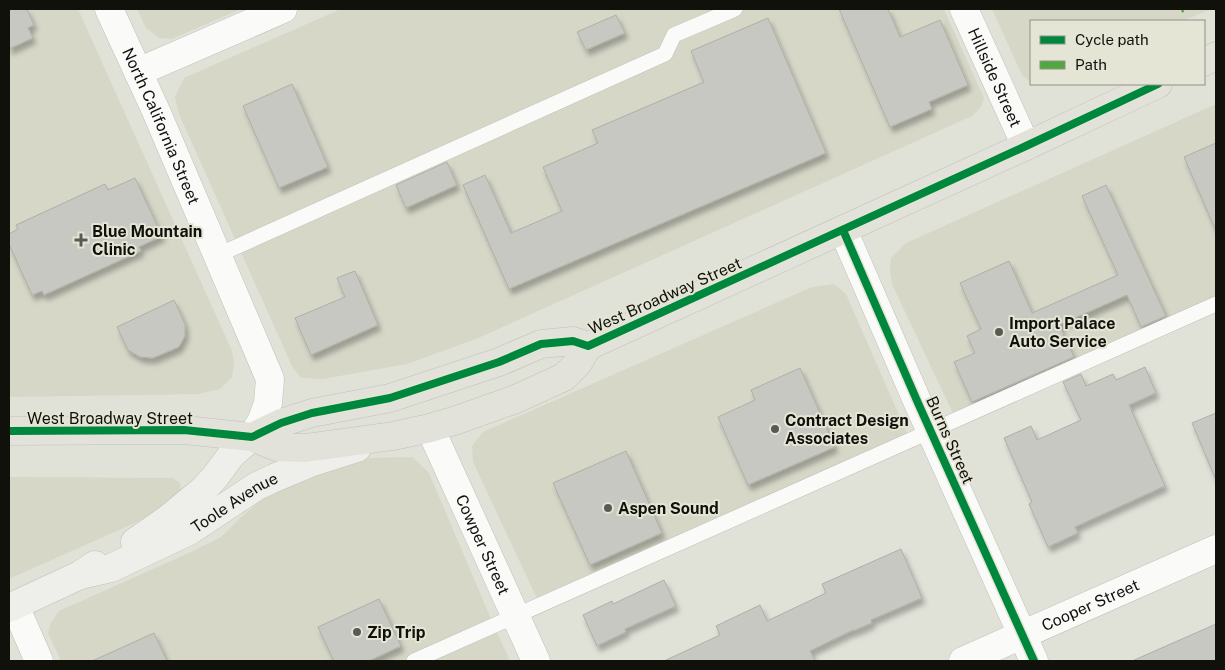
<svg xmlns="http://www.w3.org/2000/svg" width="1225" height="670" viewBox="0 0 1225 670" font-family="'Public Sans',sans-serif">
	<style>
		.built { fill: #d6d7c7 }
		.building { fill: #c7c8c1; stroke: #aeafa8; filter: url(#shadow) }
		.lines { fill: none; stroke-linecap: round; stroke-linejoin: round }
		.lane-casing { stroke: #bfc0b9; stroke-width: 16 }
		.street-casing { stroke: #bfc0b9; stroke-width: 29 }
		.secondary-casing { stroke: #bfc0b9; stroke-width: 29 }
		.primary-casing { stroke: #c0c0bc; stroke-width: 29 }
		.lane { stroke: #fafbf9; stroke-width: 15 }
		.street { stroke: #fafbf9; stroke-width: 28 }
		.secondary { stroke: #eeeeea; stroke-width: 28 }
		.primary { stroke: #e2e2da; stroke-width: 28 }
		.quiet { stroke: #51a841; stroke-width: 6; stroke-dasharray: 12 6; stroke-linecap: butt }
		.cycleway-casing { stroke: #e4e5d5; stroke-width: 11 }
		.cycleway { stroke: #00873e; stroke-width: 8 }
		.poi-dot { fill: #595a53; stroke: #e4e5d5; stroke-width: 2 }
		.labels { text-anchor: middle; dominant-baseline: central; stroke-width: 4; stroke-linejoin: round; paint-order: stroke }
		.street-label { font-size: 16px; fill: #11110c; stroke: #e4e5d5 }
		.poi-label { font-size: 16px; font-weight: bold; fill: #11110c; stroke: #e4e5d5; text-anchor: start }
	</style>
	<defs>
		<filter id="shadow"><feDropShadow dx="3" dy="5.5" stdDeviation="2.5" flood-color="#0004"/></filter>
	</defs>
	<rect width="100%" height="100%" fill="#e0e2d8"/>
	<path class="built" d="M9 9H78L232 351 234 363 232 377 220 389 199 394 9 397Z
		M137 9H241L172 39 159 38 146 28Z
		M341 9H944L984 98 981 107 972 116 476 339 407 364 323 379 301 378 292 366 179 114 175 97 184 78Z
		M992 9H1211L1183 21H1031V82L1022 75Z
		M1216 104V304L956 420 892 284 890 271 891 258 906 243Z
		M834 284 846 294 910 440 540 605 473 462 472 446 483 432 812 287Z
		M412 457 429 473 494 626 510 661H61L48 633 51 623 59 611 191 552 221 537 238 520 275 488 322 468 370 458Z
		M9 477 173 478 180 483 181 494 166 509 9 579Z"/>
	<path class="building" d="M9 9H27L34 25 28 28 33 38 9 49Z
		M839 9H888L900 37 940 20 968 85 929 102 932 109 890 127Z
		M616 15 625 33 586 50 577 32Z
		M768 18 826 153 509 289 463 185 485 175 511 233 562 211 543 167 598 143 592 130 704 82 691 51Z
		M292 84 328 167 279 188 243 106Z
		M1216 143V231L1184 157Z
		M447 162 457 185 406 208 396 185Z
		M135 178 162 236 139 247 141 251 44 295 42 291 32 295 9 244V234L18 229 16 225 105 184 108 190Z
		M1106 185 1166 316 1141 327 1127 295 1059 325 1074 357 972 402 954 362 975 353 967 336 981 329 960 283 1009 261 1032 313 1118 275 1082 196Z
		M355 271 378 325 311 355 295 318 345 297 337 278Z
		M174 300 185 324V336L179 347 153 358 140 357 128 350 117 327Z
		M1145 367 1156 393 1129 405 1165 486 1075 527 1078 533 1048 547 1029 504 1032 502 1004 438 1031 426 1037 440 1081 420 1063 382 1081 374 1086 386 1113 374 1116 380Z
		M800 368 835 447 748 485 718 417 755 400 751 390Z
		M1216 413V480L1192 423Z
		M626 451 662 533 590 565 553 483Z
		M901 549 922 598 871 620 872 623 853 631V630L810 651 815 661H664L720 635 716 626 760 605 767 621 826 593 822 584Z
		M664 580 676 606 625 629 626 632 597 646 583 615 612 601 613 604Z
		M379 599 401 646 369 661H334L318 627Z
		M1216 624V661H1132Z
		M154 633 167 661H92Z"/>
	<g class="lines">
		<defs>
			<path id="lane" d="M218 255 665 54 674 35 735 9
				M414 661 1216 304"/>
			<g id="street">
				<path id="s1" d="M109 9 156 111 270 379 268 403 262 420 252 437"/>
				<path id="s2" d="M964 9 1026 146"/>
				<path d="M138 72 283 9"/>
				<path d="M843 230 918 403 1034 661"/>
				<path id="s3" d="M430 428 536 661"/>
				<path d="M15 606 39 661"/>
				<path id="s4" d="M963 661 1216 549"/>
			</g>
			<g id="secondary">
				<path d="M135 542 168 519 203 490 215 477 232 454 252 437"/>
				<path id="s5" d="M80 575 111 568 189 531 257 486 274 478 310 463 357 448"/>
				<path d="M9 608 80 575 95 565"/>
			</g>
			<path id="primary" d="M1204 62 1216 56
				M9 431 184 430 252 437 277 447 305 448 393 436 430 428 457 420 516 399 564 377 578 363 588 346 1026 146 1158 84
				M252 437 281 423 312 413 390 398 499 362 541 344 573 341 588 346"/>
		</defs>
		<use href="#lane" class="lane-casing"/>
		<use href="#street" class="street-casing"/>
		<use href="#secondary" class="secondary-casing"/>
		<use href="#primary" class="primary-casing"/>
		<use href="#lane" class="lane"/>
		<use href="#street" class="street"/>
		<use href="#secondary" class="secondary"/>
		<use href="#primary" class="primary"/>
		<path class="quiet" d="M1181 10 1183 9"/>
		<defs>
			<path id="cycleway" d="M843 230 918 403 1034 661
				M9 431 184 430 252 437 281 423 312 413 390 398 499 362 541 344 573 341 588 346 1026 146 1158 84"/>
		</defs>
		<use href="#cycleway" class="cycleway-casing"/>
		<use href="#cycleway" class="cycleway"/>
	</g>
	<g class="poi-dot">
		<path d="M78.5 232.5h5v5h5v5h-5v5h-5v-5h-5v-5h5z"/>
		<circle cx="999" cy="332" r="5"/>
		<circle cx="775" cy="429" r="5"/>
		<circle cx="608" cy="508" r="5"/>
		<circle cx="357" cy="632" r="5"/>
	</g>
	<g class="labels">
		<g class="street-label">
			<text stroke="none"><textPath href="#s2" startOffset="75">Hillside Street</textPath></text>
			<text stroke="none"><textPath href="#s1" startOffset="128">North California Street</textPath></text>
			<text transform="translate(665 296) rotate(-24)">West Broadway Street</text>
			<text x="110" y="418">West Broadway Street</text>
			<text transform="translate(950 440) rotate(66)">Burns Street</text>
			<text stroke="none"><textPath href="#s5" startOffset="172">Toole Avenue</textPath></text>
			<text stroke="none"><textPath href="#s3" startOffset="128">Cowper Street</textPath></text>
			<text stroke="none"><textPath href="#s4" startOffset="139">Cooper Street</textPath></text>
		</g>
		<g class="poi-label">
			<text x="92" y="231">Blue Mountain<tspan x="92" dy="18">Clinic</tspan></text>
			<text x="1009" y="323">Import Palace<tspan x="1009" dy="18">Auto Service</tspan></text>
			<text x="785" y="420">Contract Design<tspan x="785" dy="18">Associates</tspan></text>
			<text x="618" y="508">Aspen Sound</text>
			<text x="367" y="632">Zip Trip</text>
		</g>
	</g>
	<rect width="1225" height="670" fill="none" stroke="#11110c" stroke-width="20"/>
	<rect x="1030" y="20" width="175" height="65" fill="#e4e5d5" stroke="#909085"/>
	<rect x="1040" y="36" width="25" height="8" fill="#00873e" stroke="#909085"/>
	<text x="1075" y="45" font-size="15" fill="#11110c">Cycle path</text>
	<rect x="1040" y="61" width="25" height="8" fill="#51a841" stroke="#909085"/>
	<text x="1075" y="70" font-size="15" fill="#11110c">Path</text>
</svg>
